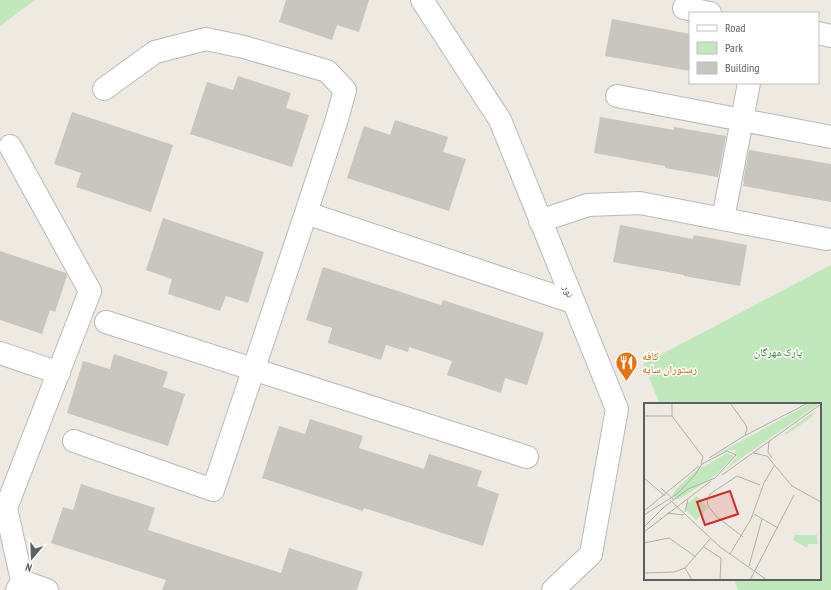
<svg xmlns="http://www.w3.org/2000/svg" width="831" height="590" viewBox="0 0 831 590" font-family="'PT Sans Narrow','Noto Naskh Arabic',sans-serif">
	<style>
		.green { fill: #c1e8bc }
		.building { fill: #c9c5bf }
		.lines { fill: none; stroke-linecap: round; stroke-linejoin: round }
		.minor-casing { stroke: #b5b9bd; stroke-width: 24 }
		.tertiary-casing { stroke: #b5b9bd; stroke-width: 24 }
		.minor { stroke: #fff; stroke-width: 22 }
		.tertiary { stroke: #fff; stroke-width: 22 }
		.labels { text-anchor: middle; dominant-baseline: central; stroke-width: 3; stroke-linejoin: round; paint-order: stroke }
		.street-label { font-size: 11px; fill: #5a6064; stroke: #fff }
		.park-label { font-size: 11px; fill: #32822c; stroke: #fff }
		.food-label { font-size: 11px; fill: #c56008; stroke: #fff; text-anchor: start }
		.inset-road { fill: none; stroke: #afafab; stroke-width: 1 }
		.view { fill: #d62828; fill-opacity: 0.15; stroke: #d62828; stroke-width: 2 }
		.inset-edge { fill: none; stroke: #5a6064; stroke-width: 2 }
	</style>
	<rect width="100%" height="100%" fill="#eeeae1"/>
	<path class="green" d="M0 0H35L0 26Z
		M831 265V590H738L734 579H820V404H660L643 364Z"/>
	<path class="building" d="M286 0H369L359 32 337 25 332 40 279 22Z
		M612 19 690 34V71L605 56Z
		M238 76 291 93 286 108 309 115 292 167 190 134 207 82 233 90Z
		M72 112 173 145 151 212 76 187 81 173 54 164Z
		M600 117 674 130V127L726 136 718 177 665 168V166L594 153Z
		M395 120 448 137 443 152 466 159 449 211 347 178 364 126 390 135Z
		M749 150 831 164V202L743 186 744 182H743Z
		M163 218 264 252 248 303 226 296 220 311 168 294 172 279 146 270Z
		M620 225 693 239 694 235 747 245 740 286 684 276V275L613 262Z
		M0 251 66 273 67 276 55 312 50 310 42 334 0 320Z
		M323 267 441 305 443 300 544 333 527 385 505 378 501 393 447 375 452 361 409 347 408 352 386 345 381 360 328 343 332 328 306 320Z
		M114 354 168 372 163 387 185 394 168 446 67 413 83 361 110 369Z
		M310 419 363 436 359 448 424 469 429 454 482 471 477 486 499 494 483 546 364 508 363 511 262 478 279 426 305 434Z
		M81 484 155 508 148 530 281 573 289 548 363 572 357 590H162L166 580 51 543 63 507 73 510Z"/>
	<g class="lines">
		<defs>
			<path id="minor" d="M684 8 710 13
				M818 33 831 36
				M617 96 831 137
				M306 213 573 302
				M723 219 749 83
				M540 221 588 205 640 203 826 239
				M106 322 527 457
				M0 353 59 373
				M74 441 213 490 306 213 337 119 345 90 327 71 244 47 206 39 155 52 104 89
				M0 506 6 508 22 581
				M6 508 90 291 10 146
				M17 590 22 581 47 590"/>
			<path id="tertiary" d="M422 0 500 120 617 409 591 554 553 590"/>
		</defs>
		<use href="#minor" class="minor-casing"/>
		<use href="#tertiary" class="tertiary-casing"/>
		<use href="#minor" class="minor"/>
		<use href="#tertiary" class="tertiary"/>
	</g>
	<defs>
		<symbol id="restaurant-pin" viewBox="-11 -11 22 30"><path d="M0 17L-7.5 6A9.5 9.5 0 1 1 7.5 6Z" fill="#e8710a" stroke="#fff"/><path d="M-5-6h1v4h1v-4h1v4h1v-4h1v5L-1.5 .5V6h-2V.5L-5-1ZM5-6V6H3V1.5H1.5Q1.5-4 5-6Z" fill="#fff"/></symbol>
	</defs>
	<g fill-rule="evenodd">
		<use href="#restaurant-pin" x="614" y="350" width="25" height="34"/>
	</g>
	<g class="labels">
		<g class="street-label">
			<text transform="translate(569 291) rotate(68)">نور</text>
		</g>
		<g class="park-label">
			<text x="778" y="352">پارک مهرگان</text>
		</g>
		<g class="food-label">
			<text x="642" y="356">کافه<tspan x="642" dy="13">رستوران سایه</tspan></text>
		</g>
	</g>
	<g transform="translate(644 403)">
		<rect width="177" height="177" fill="#eeeae1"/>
		<path d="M167 0H176L82 66 93 54 91 47H84L68 54ZM169 9V13L142 32 141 30ZM83 50 90 53 73 71 39 94 34 96 28 93 31 87 49 70ZM53 93 64 105 52 117 42 107V101ZM151 132H173L174 141H164L163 145 149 137Z" fill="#c1e8bc"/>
		<path class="inset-road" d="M28 0V13L59 54 57 61M86 0 102 22 103 26 101 32M0 13H28M125 38 124 49 128 55M109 50 123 53 148 83 177 99M65 55 100 33 164 0M78 72 177 1M0 75 21 93M17 85 29 96M26 97 76 144 123 177M0 108 55 63M41 109 44 96M23 110 40 112M110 111 134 125M0 112 33 91 50 73 58 61 83 48 92 52 71 75 44 86 19 105 0 124M0 129 67 78M99 134 72 113 64 103 63 97 66 91 93 73 116 82M0 140 25 135 52 154M60 144 77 155 76 177M86 151 107 116 120 80 130 63M105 163 118 116M41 165 48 177M0 170 30 169 41 165 66 136M106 177 150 92"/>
		<path class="view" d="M86 88 94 111 61 122 53 99Z"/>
		<rect width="177" height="177" class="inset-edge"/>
	</g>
	<rect x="689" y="12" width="130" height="72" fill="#ffffff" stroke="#bdbfc1"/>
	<rect x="697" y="25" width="20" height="6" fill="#ffffff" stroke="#bdbfc1"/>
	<text x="725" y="32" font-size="12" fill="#5a6064">Road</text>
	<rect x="697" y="42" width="20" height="12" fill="#c1e8bc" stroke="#bdbfc1"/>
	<text x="725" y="52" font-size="12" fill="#5a6064">Park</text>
	<rect x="697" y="62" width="20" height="12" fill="#c9c5bf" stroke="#bdbfc1"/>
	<text x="725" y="72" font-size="12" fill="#5a6064">Building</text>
	<g transform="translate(32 558) rotate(199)" stroke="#ffffff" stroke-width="3" paint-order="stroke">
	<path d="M0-3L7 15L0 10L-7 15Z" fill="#5a6064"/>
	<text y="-6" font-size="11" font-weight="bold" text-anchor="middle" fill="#5a6064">N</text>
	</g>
</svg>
